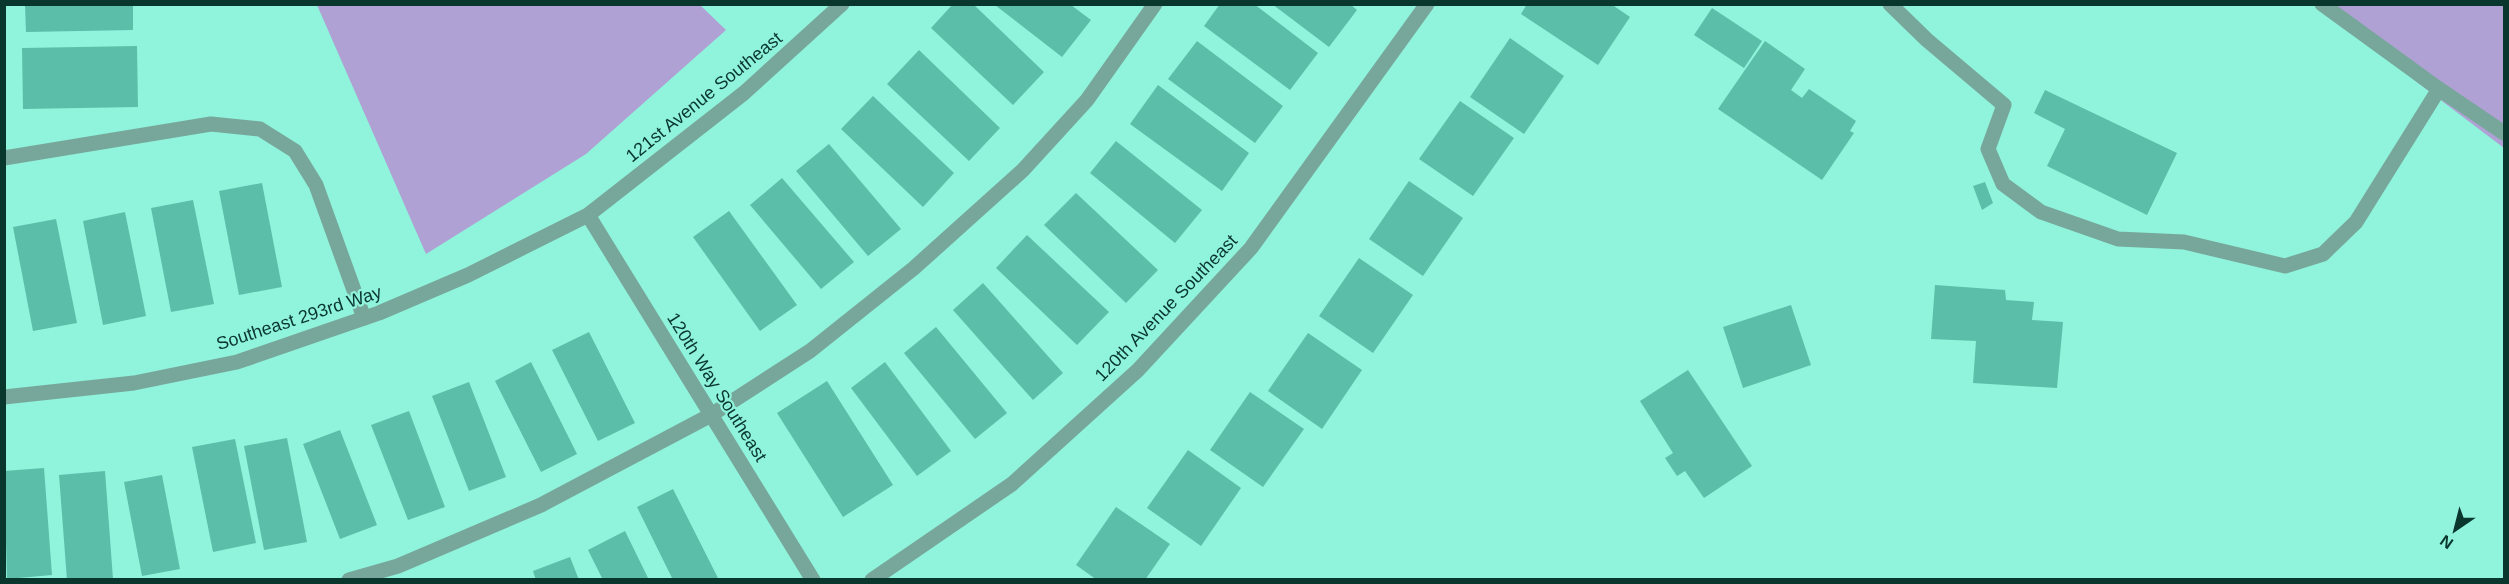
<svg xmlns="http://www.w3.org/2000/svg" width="2509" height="584" viewBox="0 0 2509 584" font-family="Arial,sans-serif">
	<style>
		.green { fill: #afa1d4 }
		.building { fill: #5abea8 }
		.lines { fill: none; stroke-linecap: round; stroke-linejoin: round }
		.lane { stroke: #77a79b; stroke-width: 15 }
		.street { stroke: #77a79b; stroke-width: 15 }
		.labels { text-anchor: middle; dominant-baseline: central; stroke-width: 4.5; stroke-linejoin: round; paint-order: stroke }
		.street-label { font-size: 18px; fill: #09362d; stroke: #90f3dc }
	</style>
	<rect width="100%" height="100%" fill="#90f3dc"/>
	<path class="green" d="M317 5H700L726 30 586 154 426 254Z
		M2315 5H2504V148Z"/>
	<path class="building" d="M25 4H133V30L26 32Z
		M953 4H973L1044 72 1013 105 931 28Z
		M1220 4H1254L1318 53 1290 90 1204 26Z
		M1272 4H1350L1357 10 1329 47Z
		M1527 4H1611L1630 17 1598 65 1521 14Z
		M995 5H1071L1091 20 1062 57Z
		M1712 8 1762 41 1744 68 1694 35Z
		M1510 38 1564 76 1524 134 1470 97Z
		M1197 41 1283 106 1255 143 1168 79Z
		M1765 41 1805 69 1791 90 1802 98 1809 89 1856 121 1850 131 1854 133 1822 180 1718 109Z
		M137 46 138 107 23 109 22 48Z
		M919 50 1000 128 969 161 887 84Z
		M1158 85 1249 153 1222 191 1130 124Z
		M2045 90 2177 153 2147 215 2047 166 2065 129 2034 113Z
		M873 96 954 173 923 207 841 129Z
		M1460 101 1514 138 1473 196 1419 159Z
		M1116 141 1202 210 1175 243 1090 173Z
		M829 144 901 229 868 256 796 171Z
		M782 178 854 262 821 289 750 205Z
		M1409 181 1463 218 1423 276 1369 239Z
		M1985 182 1993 203 1982 210 1973 186Z
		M262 183 282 287 239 295 219 191Z
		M1076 193 1158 270 1126 303 1044 225Z
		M193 200 214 304 171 312 151 208Z
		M729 211 797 305 760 331 693 237Z
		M125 212 146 316 103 325 83 221Z
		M56 219 77 323 33 331 13 227Z
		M1027 235 1109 312 1077 345 996 268Z
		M1359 258 1413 295 1373 353 1319 316Z
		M983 283 1063 373 1033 400 953 310Z
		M1935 285 2005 290 2006 300 2034 302 2032 320 2063 322 2057 388 1973 383 1976 341 1931 339Z
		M1791 305 1811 365 1743 388 1723 327Z
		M936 327 1007 413 975 439 904 353Z
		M589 332 635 423 598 441 552 350Z
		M1308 333 1362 370 1322 429 1268 391Z
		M531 362 577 454 541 472 495 381Z
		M885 362 951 451 917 476 851 388Z
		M1688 370 1752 466 1704 498 1685 471 1677 476 1665 458 1673 453 1640 401Z
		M827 381 893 485 843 517 777 413Z
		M469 382 506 477 469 491 432 396Z
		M1250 392 1304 429 1263 487 1210 450Z
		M409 411 445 507 408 520 371 425Z
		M340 430 377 525 340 539 303 444Z
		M287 438 307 542 264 550 244 446Z
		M235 439 256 543 213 552 192 447Z
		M1188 450 1241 488 1201 546 1147 508Z
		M44 468 52 575 7 579 4 471Z
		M105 471 113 579 67 580 59 475Z
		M162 475 180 569 142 576 124 482Z
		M673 489 719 580H673L637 507Z
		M1116 507 1170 544 1145 580H1097L1076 565Z
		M625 531 649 580H603L588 550Z
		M570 557 579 580H536L533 571Z"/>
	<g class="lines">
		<path class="lane" d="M1890 4 1927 40 2004 105 1988 149 2003 184 2041 212 2118 239 2184 242 2285 266 2323 254 2356 222 2439 89
			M2322 4 2439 89 2504 133
			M4 158 211 124 260 129 295 151 316 185 364 318
			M349 580 398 566 541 505 711 415 810 351 914 268 1023 170 1087 100 1155 4"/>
		<path class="street" d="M588 215 813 580
			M4 397 134 383 237 362 379 313 468 275 588 215 744 93 842 4
			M872 580 1012 484 1138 370 1251 248 1427 4"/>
	</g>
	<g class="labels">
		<g class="street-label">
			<text transform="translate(704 97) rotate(-39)">121st Avenue Southeast</text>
			<text transform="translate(1166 308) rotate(-46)">120th Avenue Southeast</text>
			<text transform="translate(299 318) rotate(-18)">Southeast 293rd Way</text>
			<text transform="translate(717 387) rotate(58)">120th Way Southeast</text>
		</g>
	</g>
	<rect width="2509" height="584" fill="none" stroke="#09362d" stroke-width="12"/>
	<g transform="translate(2455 530) rotate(215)" stroke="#90f3dc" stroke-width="4.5" paint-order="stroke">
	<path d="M0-4.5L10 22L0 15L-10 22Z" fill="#09362d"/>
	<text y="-9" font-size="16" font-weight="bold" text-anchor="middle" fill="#09362d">N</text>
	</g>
</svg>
